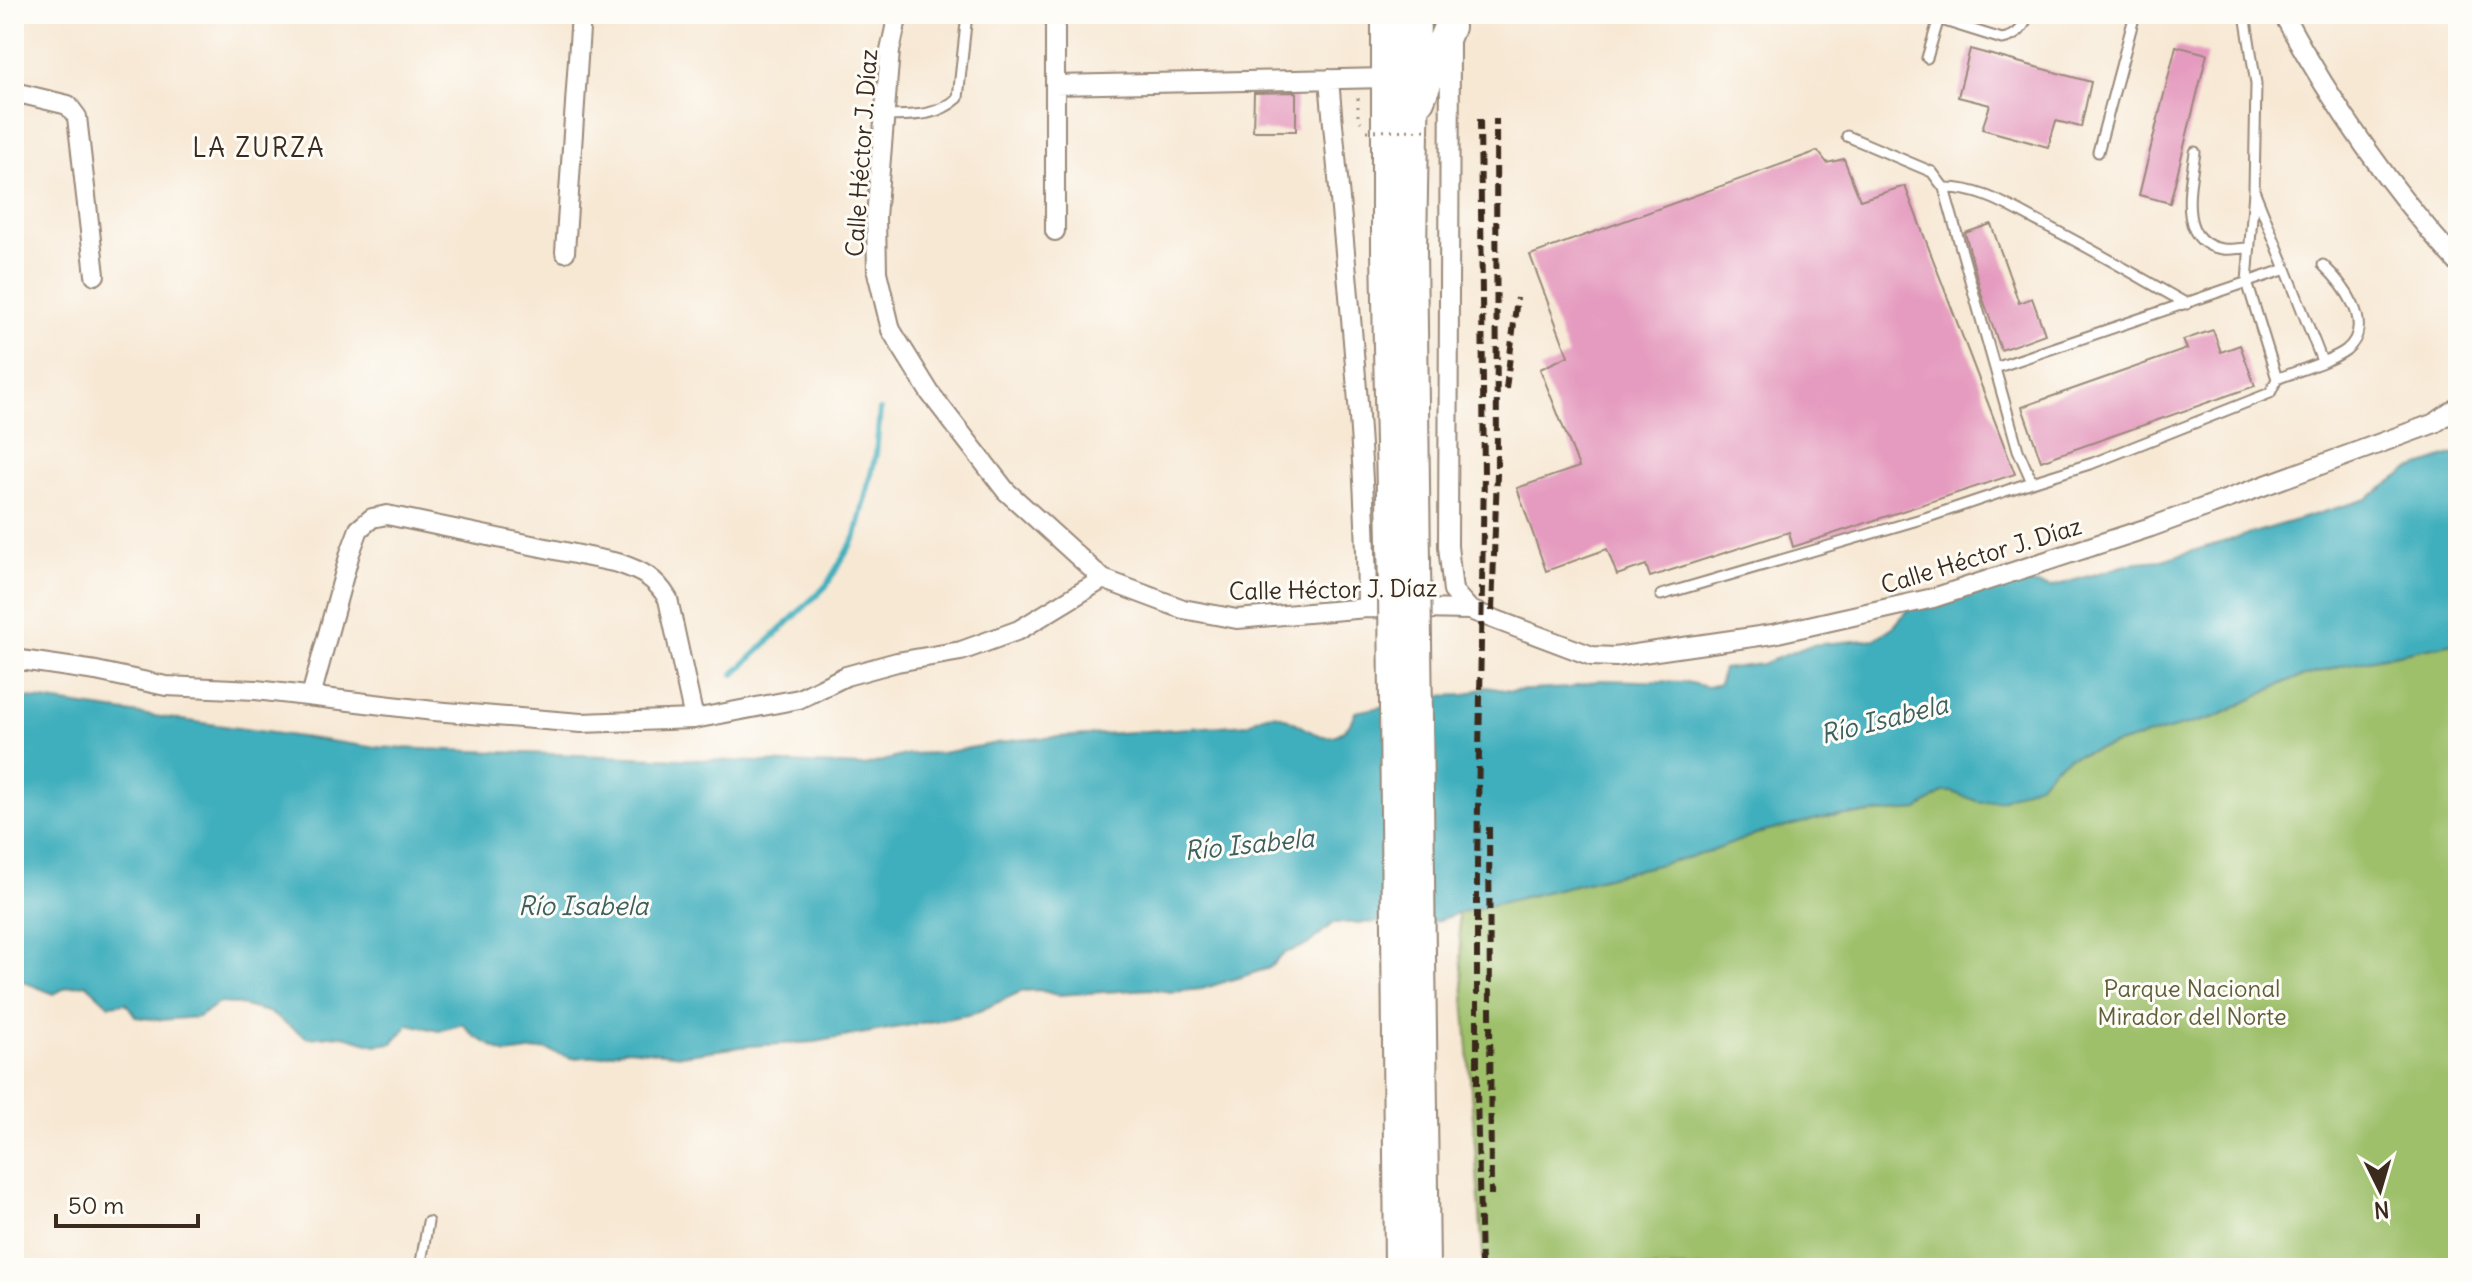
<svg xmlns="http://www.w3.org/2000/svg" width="2472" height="1282" viewBox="0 0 2472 1282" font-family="Delius,sans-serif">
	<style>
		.green { fill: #9ec06a; stroke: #6c7544; stroke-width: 2 }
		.water { fill: #41afbd; stroke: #3e6c6e; stroke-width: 2 }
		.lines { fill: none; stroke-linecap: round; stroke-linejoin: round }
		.stream { stroke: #41afbd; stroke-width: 6 }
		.building { fill: #e59bbf }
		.lane-casing { stroke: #998979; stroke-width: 13 }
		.street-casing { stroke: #998979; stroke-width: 22 }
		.primary-casing { stroke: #998979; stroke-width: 34 }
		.path { stroke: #998979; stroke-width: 3; stroke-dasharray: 2 6; stroke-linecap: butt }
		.lane { stroke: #fff; stroke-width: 9 }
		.street { stroke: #fff; stroke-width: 18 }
		.primary { stroke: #fff; stroke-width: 30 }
		.rail { stroke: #3b2a1e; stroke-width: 6; stroke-dasharray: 12 6; stroke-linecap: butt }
		.primary-bridge-casing { stroke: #998979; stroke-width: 34; stroke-linecap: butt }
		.path-bridge { stroke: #998979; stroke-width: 3; stroke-dasharray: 2 6; stroke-linecap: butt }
		.primary-bridge { stroke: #fff; stroke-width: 30 }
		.labels { text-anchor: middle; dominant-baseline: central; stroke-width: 6; stroke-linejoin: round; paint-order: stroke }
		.street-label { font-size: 24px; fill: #3b2a1e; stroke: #fdfcf7 }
		.park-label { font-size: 24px; fill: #5e5e39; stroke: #fdfcf7 }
		.neighbourhood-label { font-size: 26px; letter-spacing: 2px; fill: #3b2a1e; stroke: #fdfcf7 }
		.water-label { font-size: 26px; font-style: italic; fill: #3d5f5e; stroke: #fdfcf7 }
	</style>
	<rect width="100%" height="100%" fill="#fdfcf7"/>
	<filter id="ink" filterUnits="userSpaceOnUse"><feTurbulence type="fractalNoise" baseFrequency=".0125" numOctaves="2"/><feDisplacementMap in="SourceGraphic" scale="16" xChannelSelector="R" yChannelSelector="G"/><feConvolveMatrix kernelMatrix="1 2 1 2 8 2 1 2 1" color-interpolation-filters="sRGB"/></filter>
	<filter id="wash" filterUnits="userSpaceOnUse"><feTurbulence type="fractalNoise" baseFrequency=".006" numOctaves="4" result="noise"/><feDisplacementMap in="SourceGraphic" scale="32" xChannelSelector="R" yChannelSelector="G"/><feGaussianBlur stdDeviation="1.8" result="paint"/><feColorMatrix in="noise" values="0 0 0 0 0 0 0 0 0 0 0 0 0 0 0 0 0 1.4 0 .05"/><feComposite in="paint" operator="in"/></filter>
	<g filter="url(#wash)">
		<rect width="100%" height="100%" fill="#f7e8d4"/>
		<path class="green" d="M2458 642V1268H1484L1458 913 1710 852 1756 834 1805 822 1830 816 1918 810 1943 792 2040 783 2052 768 2069 757 2216 717 2288 681 2343 665Z"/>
		<path class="water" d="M2458 453V642L2343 665 2288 681 2216 717 2069 757 2053 768 2040 783 2001 800 1980 802 1952 792H1943L1918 810 1830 816 1805 822 1756 834 1710 852 1458 913 1434 922 1333 923 1307 945 1285 953 1269 968 1202 989 1172 992 1151 989 1057 995 1039 990 1022 991 973 1014 815 1042 748 1046 681 1055 628 1049 600 1056 572 1058 544 1049 506 1054 474 1036 463 1024 439 1031 409 1024 393 1043 375 1045 341 1035 308 1038 268 1012 236 1004 219 1003 198 1017 160 1020 136 1017 126 1003 109 1005 86 984 67 987 54 994 14 978V696L371 747 864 766 909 754 941 753 1015 740 1249 724C1257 718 1268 712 1278 715 1300 721 1325 751 1346 728 1351 722 1354 720 1355 712L1436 696 1465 695 1486 687 1511 691 1569 688 1600 680 1686 682 1707 687 1719 684 1723 669 1762 664 1811 645 1875 639 1894 626 1910 608 1927 607 1953 601 1978 588 2011 581 2051 587 2137 562 2162 560 2367 499 2408 470Z"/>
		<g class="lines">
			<path class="stream" d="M734 674 826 586 856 536 876 454 880 410"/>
		</g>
		<g id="blocks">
			<path class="building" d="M2176 46 2207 54 2170 203 2139 195Z
				M1970 49 2091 82 2081 127 2056 121 2048 147 1982 129 1990 105 1958 97Z
				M1296 92V131H1253L1254 93Z
				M1818 151 1827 163 1844 159 1860 200 1905 186 2015 474 1793 547 1789 532 1650 577 1646 565 1617 575 1607 549 1546 571 1517 488 1579 467 1540 369 1568 356 1530 255Z
				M1991 224 2019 303 2032 298 2045 334 2001 350 1982 296 1965 233Z
				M2213 330 2221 352 2240 345 2255 386 2041 461 2022 407 2187 349 2183 340Z"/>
		</g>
	</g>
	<g filter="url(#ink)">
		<use href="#blocks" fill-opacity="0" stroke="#998979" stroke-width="2"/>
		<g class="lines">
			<defs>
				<path id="lane" d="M1938 19 2002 39C2018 36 2023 28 2029 14
					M1927 58 1940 15
					M883 116C911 115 935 118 958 98L967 14
					M1847 136 1932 172 1944 188 2018 450 2032 482 2093 463 2270 393 2277 379C2296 371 2330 362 2346 350 2377 325 2342 283 2323 265
					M2098 152 2135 14
					M2195 152C2191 183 2175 243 2223 249 2231 250 2240 248 2248 248
					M1944 188C1980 187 2010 207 2041 223 2091 248 2139 277 2187 304
					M2254 191 2247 282 2277 379
					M2286 269 2322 361
					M1995 368 2286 269 2254 190 2256 84 2245 14
					M1661 595 1928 517 2032 482
					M420 1268 428 1222"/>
				<path id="street" d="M898 14 890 51 876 217 877 272 891 330 930 393 1006 491 1103 579 1183 609 1237 619 1367 608 1470 610 1592 656 1615 657 1773 634 1933 598 2151 527 2435 423 2458 407
					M2283 14C2332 104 2389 187 2458 263
					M1450 41 1448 546 1453 591 1470 610
					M1329 79C1344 255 1366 431 1367 608
					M1055 85 1386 78
					M14 92 68 105 77 117 95 275
					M1055 231V14
					M565 252 581 14
					M14 659 96 671 166 686 256 690 434 711 581 723 694 719 799 699 846 676 897 662 961 651 1019 630 1103 579
					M311 696 350 553 359 529 372 518 387 515 618 563C641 571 655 577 668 599L694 719"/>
				<path id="primary" d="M1387 14V250
					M1419 100 1449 27
					M1411 249 1415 14"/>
			</defs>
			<use href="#lane" class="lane-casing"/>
			<use href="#street" class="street-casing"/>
			<use href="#primary" class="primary-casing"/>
			<path class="path" d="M1358 98V118L1361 122"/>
			<use href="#lane" class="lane"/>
			<use href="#street" class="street"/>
			<use href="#primary" class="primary"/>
			<path class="rail" d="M1480 119 1484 474 1477 864V1092L1481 1268
				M1506 389 1517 298
				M1492 611 1497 474 1496 119
				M1489 827 1491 1195"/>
			<defs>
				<path id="primary-bridge" d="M1411 249 1424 1268
					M1387 250 1394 590 1400 1268"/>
			</defs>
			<use href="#primary-bridge" class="primary-bridge-casing"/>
			<path class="path-bridge" d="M1367 131 1426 130"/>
			<use href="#primary-bridge" class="primary-bridge"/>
		</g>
	</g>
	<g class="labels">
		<g class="street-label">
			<text transform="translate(861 153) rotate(-86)">Calle Héctor J. Díaz</text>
			<text transform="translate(1981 555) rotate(-17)">Calle Héctor J. Díaz</text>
			<text transform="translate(1333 589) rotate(-1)">Calle Héctor J. Díaz</text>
		</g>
		<g class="park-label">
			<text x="2192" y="988">Parque Nacional<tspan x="2192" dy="28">Mirador del Norte</tspan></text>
		</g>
		<g class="neighbourhood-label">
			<text x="259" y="147">LA ZURZA</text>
		</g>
		<g class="water-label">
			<text transform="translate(1884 719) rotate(-14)">Río Isabela</text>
			<text transform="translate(1249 844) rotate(-6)">Río Isabela</text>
			<text x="583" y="905">Río Isabela</text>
		</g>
	</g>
	<rect width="2472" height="1282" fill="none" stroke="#fdfcf7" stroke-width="48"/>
	<g transform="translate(2380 1190) rotate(175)" stroke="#fdfcf7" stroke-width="6" paint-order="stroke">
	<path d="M0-6L14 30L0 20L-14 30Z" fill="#3b2a1e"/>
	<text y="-12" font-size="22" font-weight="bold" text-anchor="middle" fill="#3b2a1e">N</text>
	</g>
	<path d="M56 1214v12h142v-12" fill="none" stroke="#3b2a1e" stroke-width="4"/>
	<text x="68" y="1214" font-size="24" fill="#3b2a1e" stroke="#fdfcf7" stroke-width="6" paint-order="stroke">50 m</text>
</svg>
